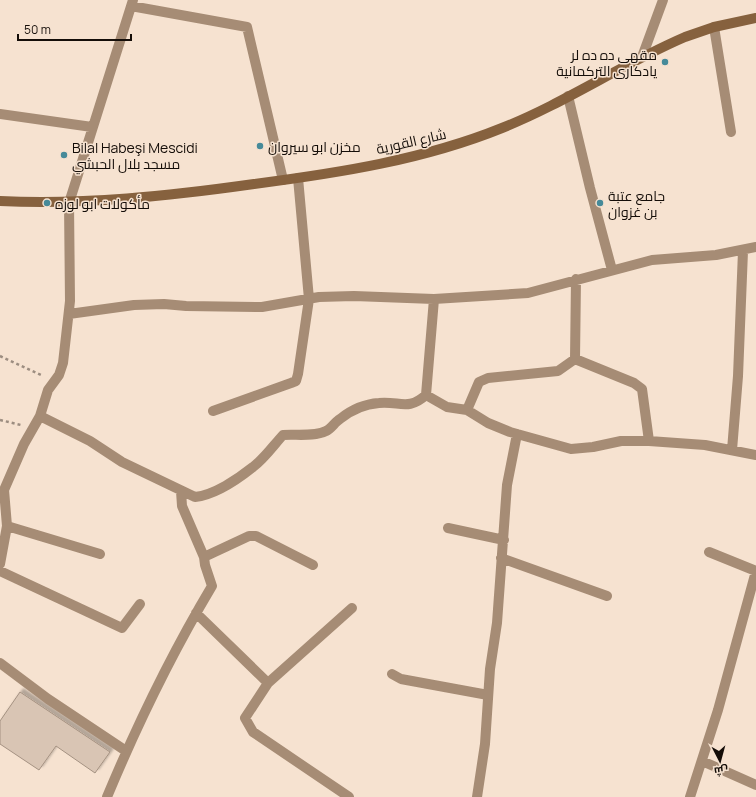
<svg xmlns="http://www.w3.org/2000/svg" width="756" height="797" viewBox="0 0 756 797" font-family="Manrope,Cairo,sans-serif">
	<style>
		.building { fill: #d9c5b4; stroke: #a59282; filter: url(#shadow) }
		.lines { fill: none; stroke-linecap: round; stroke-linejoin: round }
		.path { stroke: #9c8d80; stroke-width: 2.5; stroke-dasharray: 3 3; stroke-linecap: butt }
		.street { stroke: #a68c75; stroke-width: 10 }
		.secondary { stroke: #86613e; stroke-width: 10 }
		.poi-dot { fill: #468a99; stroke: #f6e2d0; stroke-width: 1.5 }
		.labels { text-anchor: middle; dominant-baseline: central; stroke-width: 3; stroke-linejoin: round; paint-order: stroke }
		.poi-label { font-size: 14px; fill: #140d08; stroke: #f6e2d0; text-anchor: start }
		.street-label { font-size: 14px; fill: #140d08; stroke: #f6e2d0 }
	</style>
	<defs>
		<filter id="shadow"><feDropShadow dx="3.5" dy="-3.5" stdDeviation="1" flood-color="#0004"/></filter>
	</defs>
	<rect width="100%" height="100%" fill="#f6e2d0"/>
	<path class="building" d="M20 692 110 752 95 773 56 746 39 770 0 744V721Z"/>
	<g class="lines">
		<path class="path" d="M0 356 43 376
			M0 420 21 425"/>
		<path class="street" d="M131 6 247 27 283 180
			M714 27 731 132
			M642 57 663 0
			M568 96 590 188 612 270
			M0 114 92 127
			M756 247 716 255 652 260 528 293 434 299 426 395 447 407 467 410 488 423 510 432 571 449 593 447 621 441H649L705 445 756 455
			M576 279 575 359 634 383 642 389 649 441
			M69 314 134 305 164 304 186 306 262 307 319 297 354 296 434 299
			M467 410 479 382 488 378 558 371 575 359
			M213 411 291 383 296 381 298 374 309 299 298 178
			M40 416 90 441 122 462 195 497C214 495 238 479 253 467 264 459 273 446 283 435 296 434 314 437 326 431 331 429 335 422 340 419 351 410 365 404 379 403 400 401 408 411 426 395
			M732 450 738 376 743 251
			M7 526 100 554
			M448 528 504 540
			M204 557 249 536H256L313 565
			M501 558 607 596
			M0 564 7 526 4 490 24 444 40 416 48 390 59 375 63 363 70 301 69 203 133 0
			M0 571 122 628 140 604
			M196 613 268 683 352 608
			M0 663 48 699 126 751
			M392 674 401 679 488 695
			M268 683 245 718 253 732 349 797
			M702 761 756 785
			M107 797C137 725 172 653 212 586L205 565 204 557 182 506 181 491
			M477 797 485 744 490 669 497 623 507 485 517 434
			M690 797 718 710 756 571 709 552"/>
		<path class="secondary" d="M0 201C85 205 169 196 254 184 338 173 423 160 502 128 565 103 622 64 685 37L714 27 756 18"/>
	</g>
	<g class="poi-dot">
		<circle cx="665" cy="62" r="4"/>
		<circle cx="260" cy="146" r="4"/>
		<circle cx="64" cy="155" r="4"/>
		<circle cx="47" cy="203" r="4"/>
		<circle cx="600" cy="203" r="4"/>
	</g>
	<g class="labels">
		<g class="poi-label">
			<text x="657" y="54" text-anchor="end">مقهى ده ده لر<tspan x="657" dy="16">يادكارى التركمانية</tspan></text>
			<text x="268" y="146">مخزن ابو سيروان</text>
			<text x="72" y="147">Bilal Habeşi Mescidi<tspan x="72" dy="16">مسجد بلال الحبشي</tspan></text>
			<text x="608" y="195">جامع عتبة<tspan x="608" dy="16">بن غزوان</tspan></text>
			<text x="55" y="203">مأكولات ابو لوزه</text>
		</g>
		<g class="street-label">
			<text transform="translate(411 141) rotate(-13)">شارع القورية</text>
		</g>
	</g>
	<g transform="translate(720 761) rotate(174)" stroke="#f6e2d0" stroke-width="3" paint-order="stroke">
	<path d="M0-3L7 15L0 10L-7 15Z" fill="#140d08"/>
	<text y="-6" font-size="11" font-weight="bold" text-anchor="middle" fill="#140d08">ش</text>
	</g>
	<path d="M18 34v6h113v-6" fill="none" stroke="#140d08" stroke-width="2"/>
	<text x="24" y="34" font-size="12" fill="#140d08" stroke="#f6e2d0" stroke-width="3" paint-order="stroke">50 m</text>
</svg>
